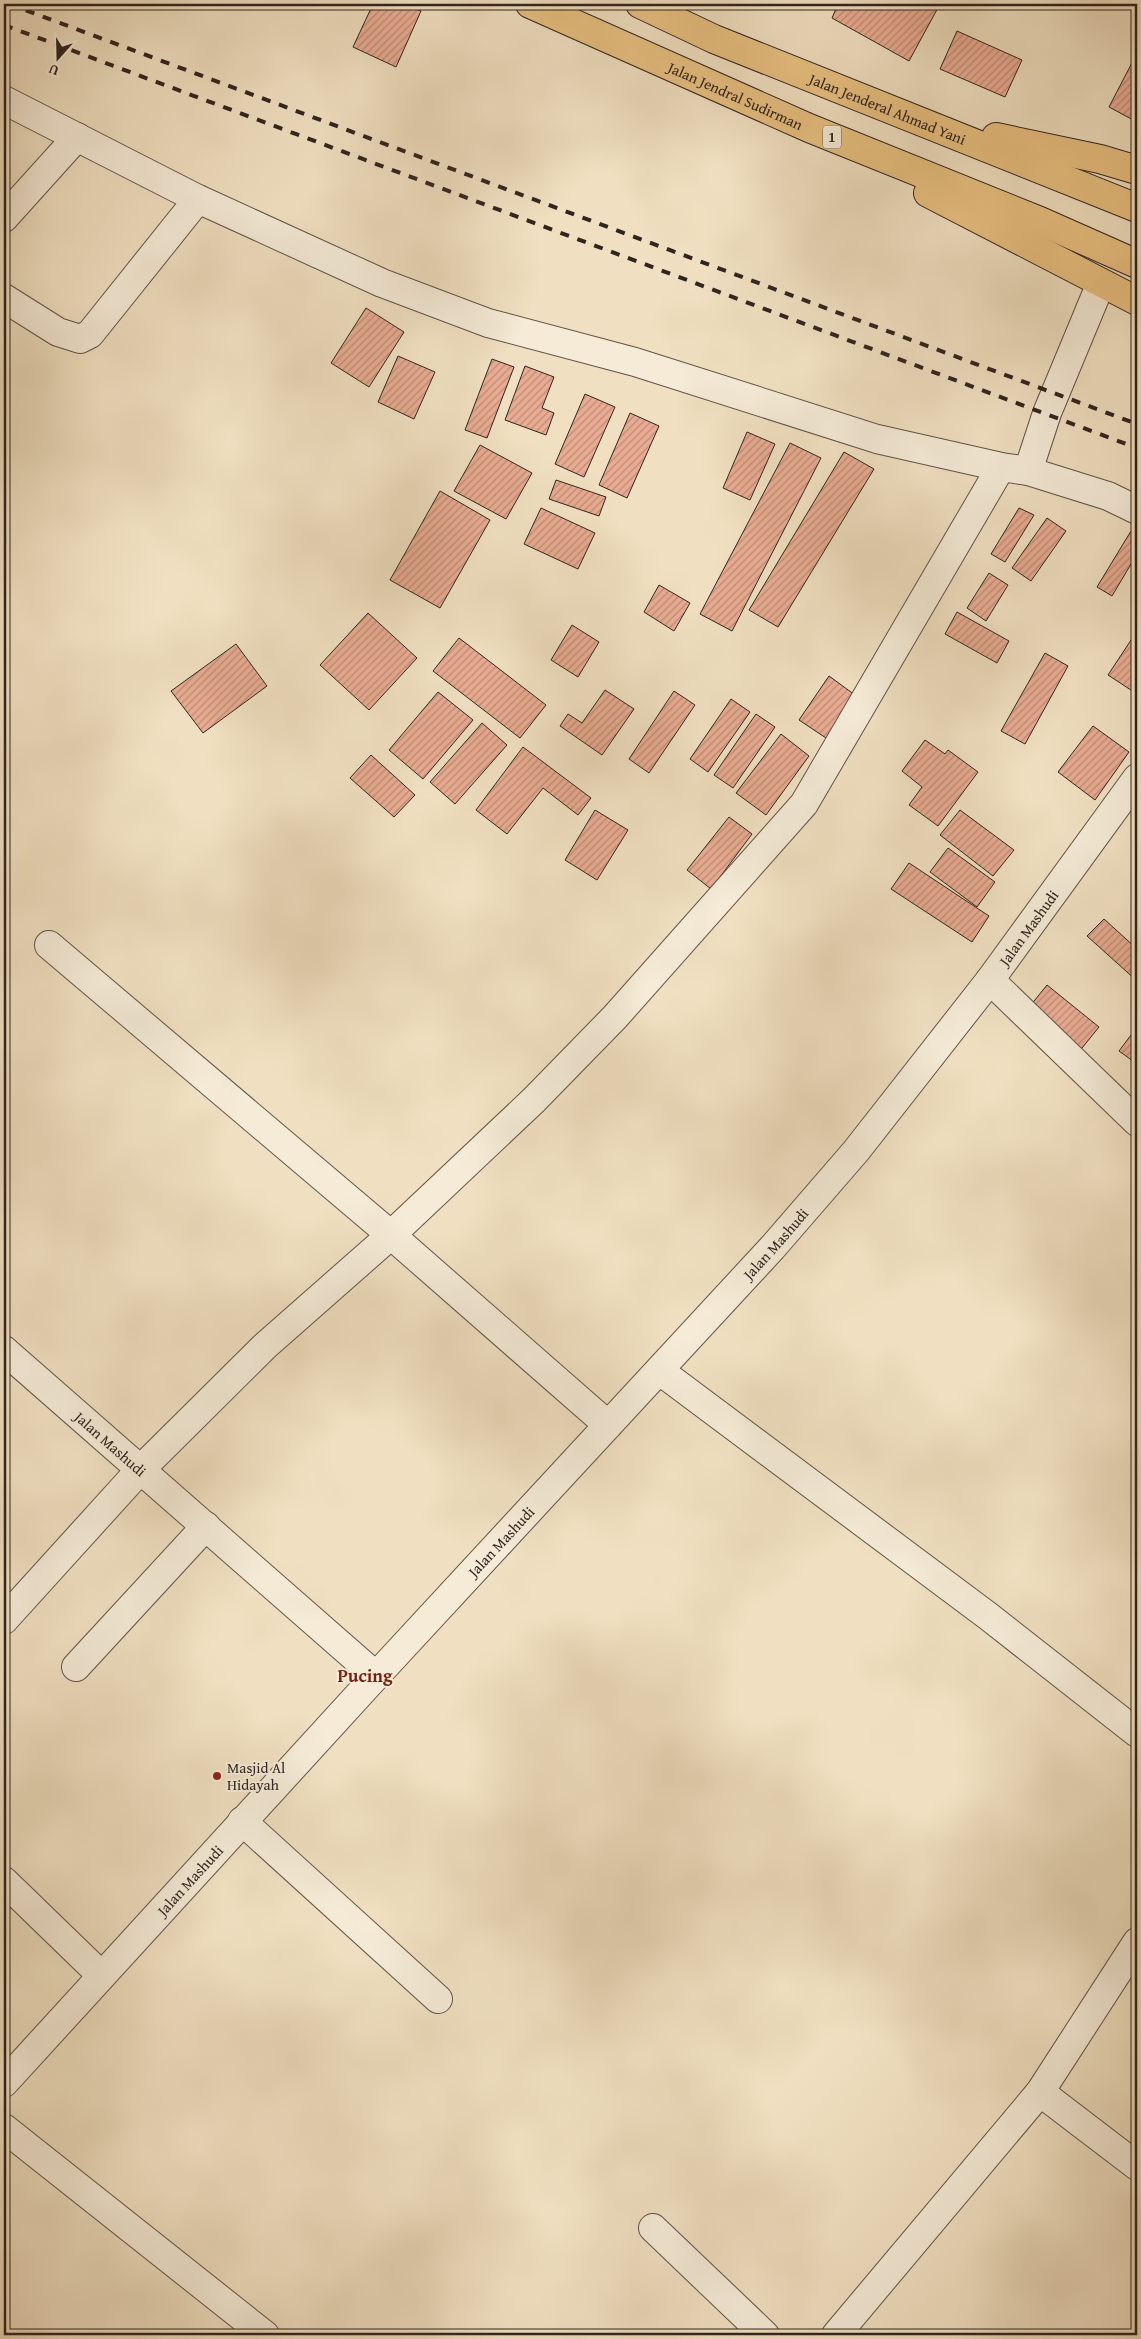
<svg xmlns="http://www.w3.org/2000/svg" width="1141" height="2339" viewBox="0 0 1141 2339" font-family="'Gentium Book Plus',serif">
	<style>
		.building { fill: url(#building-hatch); stroke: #30241f }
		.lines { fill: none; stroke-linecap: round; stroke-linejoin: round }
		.minor-casing { stroke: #605348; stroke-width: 30 }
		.highway-casing { stroke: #30241f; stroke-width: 30 }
		.minor { stroke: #f5ebd7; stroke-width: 28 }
		.highway { stroke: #e8c080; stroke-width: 28 }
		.rail { stroke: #30241f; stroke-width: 4; stroke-dasharray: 9 9; stroke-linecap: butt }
		.poi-dot { fill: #8f2418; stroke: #f5ebd7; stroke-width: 2 }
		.labels { text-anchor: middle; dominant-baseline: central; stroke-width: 4; stroke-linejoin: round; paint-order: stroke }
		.shield { fill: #f5ebd7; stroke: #6b6056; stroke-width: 1 }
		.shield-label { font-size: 14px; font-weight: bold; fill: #30241f }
		.street-label { font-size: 15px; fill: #30241f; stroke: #f5ebd7 }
		.poi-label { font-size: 15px; fill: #30241f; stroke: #f5ebd7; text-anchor: start }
		.quarter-label { font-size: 18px; font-weight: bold; fill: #7a1f14; stroke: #f5ebd7 }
	</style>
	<defs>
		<pattern id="building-hatch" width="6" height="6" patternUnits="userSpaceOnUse" patternTransform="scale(1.25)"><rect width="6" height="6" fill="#e9ac92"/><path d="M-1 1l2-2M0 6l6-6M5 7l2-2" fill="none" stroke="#bd8c77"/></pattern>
	</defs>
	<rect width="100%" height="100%" fill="#f0e0c1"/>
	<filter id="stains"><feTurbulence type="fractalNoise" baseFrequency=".004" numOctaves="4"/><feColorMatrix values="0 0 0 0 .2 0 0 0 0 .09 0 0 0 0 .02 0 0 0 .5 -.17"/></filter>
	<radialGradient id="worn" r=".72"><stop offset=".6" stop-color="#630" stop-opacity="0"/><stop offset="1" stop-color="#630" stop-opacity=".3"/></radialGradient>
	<path class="building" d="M373 4H404L421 11 396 67 353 47Z
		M838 4H940L909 61 832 18Z
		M957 31 1022 60 1005 97 940 69Z
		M1137 53V122L1109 107Z
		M366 308 404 332 369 387 331 363Z
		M398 356 435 372 414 419 378 402Z
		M492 359 514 367 487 438 465 430Z
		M525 366 554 377 542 408 554 413 546 435 505 420Z
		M585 394 615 407 584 477 555 464Z
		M630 413 659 426 627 498 599 485Z
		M747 432 775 444 750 500 723 488Z
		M790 443 821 458 732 631 700 614Z
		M480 445 532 473 506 519 454 491Z
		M844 452 874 469 778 627 749 610Z
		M556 480 606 497 599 516 549 499Z
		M440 491 490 520 440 608 390 580Z
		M541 508 595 533 578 569 524 544Z
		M1019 508 1034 515 1005 562 991 554Z
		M1047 518 1066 531 1031 581 1012 568Z
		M1131 531 1137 535V554L1112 596 1097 587Z
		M989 573 1008 585 986 621 967 608Z
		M659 585 690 603 674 631 644 612Z
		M957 612 1009 641 997 663 945 634Z
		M368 613 417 658 369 710 320 665Z
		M572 625 599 642 578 677 551 660Z
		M1135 634 1137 635V694L1108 675Z
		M459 638 546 705 520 738 433 671Z
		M236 644 267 686 203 733 171 691Z
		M1045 653 1068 666 1025 744 1001 731Z
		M829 676 855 695 826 738 799 720Z
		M605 690 634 709 602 755 560 726 568 714 582 723Z
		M674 691 695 705 649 773 629 759Z
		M438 692 473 720 423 779 389 750Z
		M731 699 750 712 708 772 690 759Z
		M756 714 775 727 733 788 714 775Z
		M482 723 507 745 455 804 430 782Z
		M1093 726 1129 752 1095 800 1058 772Z
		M781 734 809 756 766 815 736 793Z
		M925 740 945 754 948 750 978 772 938 826 909 805 922 787 902 771Z
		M523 747 591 798 578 815 543 788 507 834 476 810Z
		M371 755 415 795 394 817 350 778Z
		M595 810 628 830 597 880 565 860Z
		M960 810 1014 850 993 876 940 835Z
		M729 817 752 834 711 889 687 870Z
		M948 848 995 882 977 907 930 872Z
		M909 863 989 916 972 942 891 889Z
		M1104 919 1137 949V981L1087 936Z
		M1047 985 1099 1027 1078 1053 1026 1011Z
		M1137 1027V1064L1119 1051Z"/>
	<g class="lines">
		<defs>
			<g id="minor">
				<path d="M4 100 198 199 382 283 488 323 635 362 877 439 1001 467 1028 471 1108 496 1137 510"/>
				<path d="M4 218 77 137"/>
				<path d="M4 298 58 332 80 339 90 334 198 199"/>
				<path d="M1028 471 1047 413 1101 283"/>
				<path d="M49 945 391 1235 608 1425"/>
				<path d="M990 980 1137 1122"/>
				<path id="s1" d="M4 1350 376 1676"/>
				<path d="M660 1371 988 1616 1137 1733"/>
				<path d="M4 1620 140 1470 265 1346 391 1235 534 1100 615 1017 804 804 1001 467"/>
				<path d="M76 1667 206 1526"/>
				<path d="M242 1821 438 1999"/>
				<path d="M4 1881 101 1975"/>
				<path id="s2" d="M4 2083 376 1676 772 1248 856 1151 990 980 1137 778"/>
				<path d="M1040 2092 1137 2166"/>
				<path d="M4 2128 265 2335"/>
				<path d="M653 2228 765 2335"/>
				<path d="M836 2335 1040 2092 1137 1942"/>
			</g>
			<g id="highway">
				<path id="s3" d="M530 4 809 128 1040 221 1137 264"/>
				<path id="s4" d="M640 4 714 39 1137 208"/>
				<path d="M996 137 1100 159 1137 170"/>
				<path d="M928 193 1137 301"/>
			</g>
		</defs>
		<use href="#minor" class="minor-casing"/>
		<use href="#highway" class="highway-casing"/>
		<use href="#minor" class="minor"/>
		<use href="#highway" class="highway"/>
		<path class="rail" d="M9 4 1137 424
			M4 25 1137 448"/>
	</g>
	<circle class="poi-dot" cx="217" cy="1776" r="5"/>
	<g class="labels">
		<rect class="shield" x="823" y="125.5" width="18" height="23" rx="4"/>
		<g class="shield-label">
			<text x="832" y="137">1</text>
		</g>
		<g class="street-label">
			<text stroke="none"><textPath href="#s3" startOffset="225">Jalan Jendral Sudirman</textPath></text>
			<text stroke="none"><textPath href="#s4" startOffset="269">Jalan Jenderal Ahmad Yani</textPath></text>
			<text stroke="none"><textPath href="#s2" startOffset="1545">Jalan Mashudi</textPath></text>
			<text stroke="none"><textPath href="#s2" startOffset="1140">Jalan Mashudi</textPath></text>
			<text stroke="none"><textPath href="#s1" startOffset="142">Jalan Mashudi</textPath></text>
			<text stroke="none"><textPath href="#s2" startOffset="735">Jalan Mashudi</textPath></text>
			<text stroke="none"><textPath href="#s2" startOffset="275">Jalan Mashudi</textPath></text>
		</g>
		<g class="poi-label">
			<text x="227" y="1767">Masjid Al<tspan x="227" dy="17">Hidayah</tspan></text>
		</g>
		<g class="quarter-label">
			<text x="365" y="1675">Pucing</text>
		</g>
	</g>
	<rect width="1141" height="2339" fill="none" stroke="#f0e0c1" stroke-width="20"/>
	<rect x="5" y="5" width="1131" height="2329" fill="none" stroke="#30241f" stroke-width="2.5"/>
	<rect x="10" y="10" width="1121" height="2319" fill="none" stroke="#30241f"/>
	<g transform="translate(58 58) rotate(200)" stroke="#f5ebd7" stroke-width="4" paint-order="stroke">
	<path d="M0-4L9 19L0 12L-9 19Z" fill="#30241f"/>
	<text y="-8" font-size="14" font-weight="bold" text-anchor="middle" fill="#30241f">U</text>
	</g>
	<rect width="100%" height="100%" filter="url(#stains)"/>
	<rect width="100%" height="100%" fill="url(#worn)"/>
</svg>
